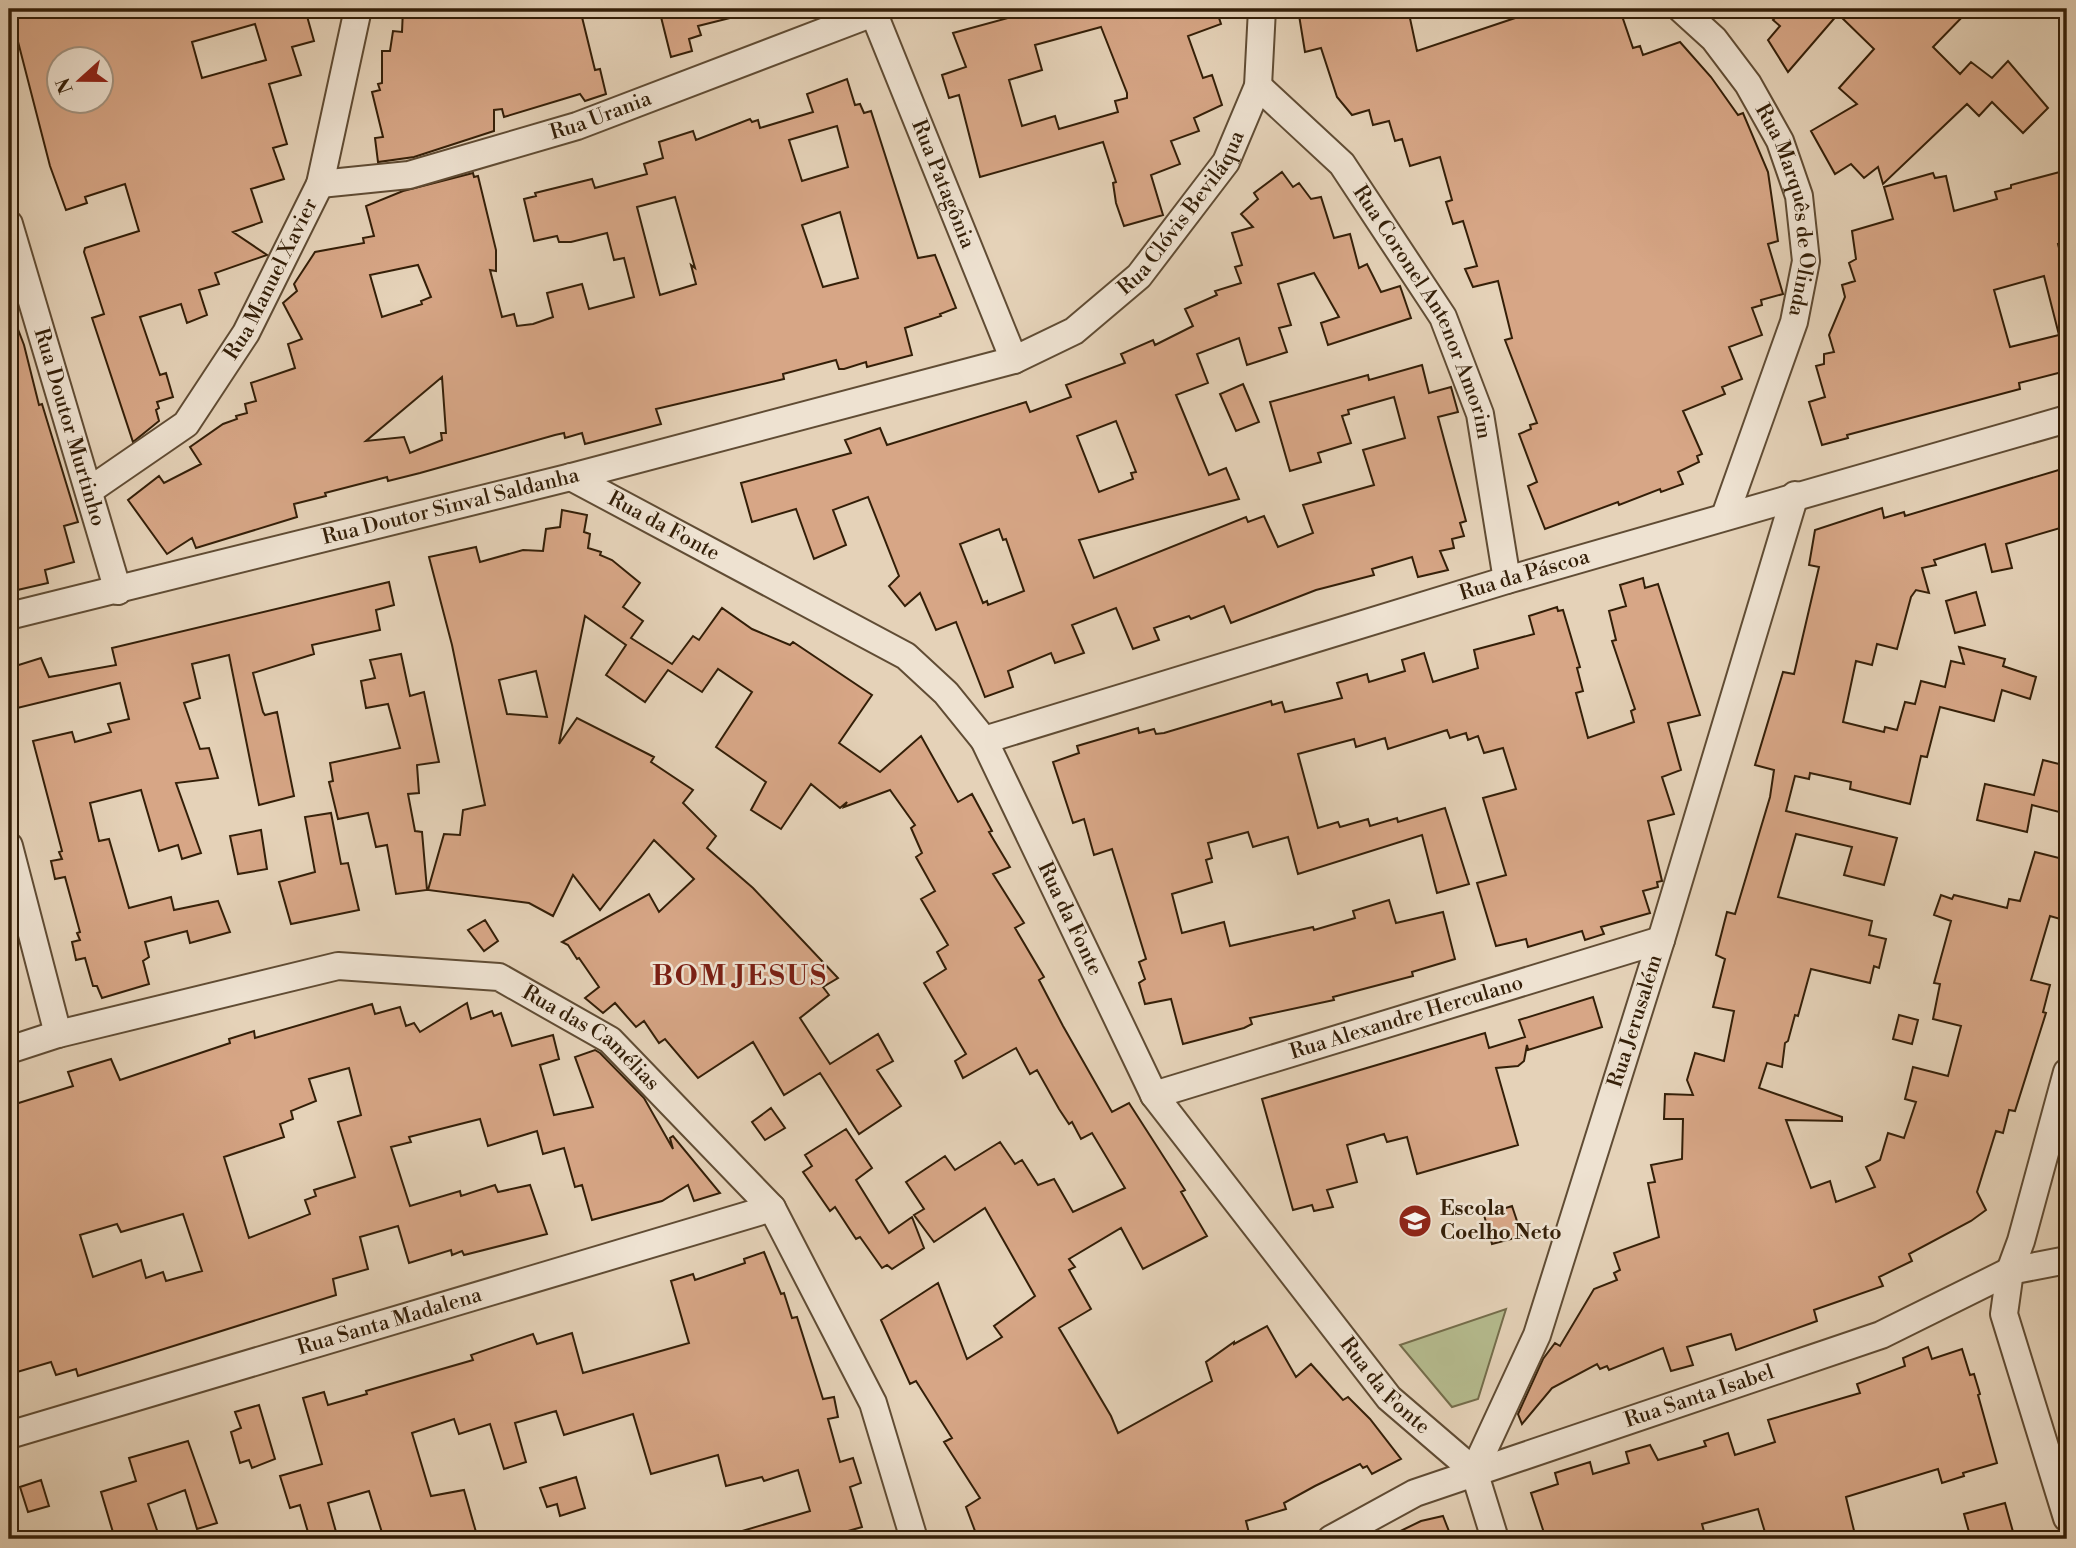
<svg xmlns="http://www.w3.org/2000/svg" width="2076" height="1548" viewBox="0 0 2076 1548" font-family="'Libre Bodoni',serif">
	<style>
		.green { fill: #b5bb8e; stroke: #746d4b; stroke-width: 2 }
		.building { fill: #d7a686; stroke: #341f08; stroke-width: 2; fill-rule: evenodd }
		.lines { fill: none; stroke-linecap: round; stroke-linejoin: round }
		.minor-casing { stroke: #604c34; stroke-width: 30 }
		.minor { stroke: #eee2d1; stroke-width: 26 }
		.labels { text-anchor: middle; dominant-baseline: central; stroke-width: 5; stroke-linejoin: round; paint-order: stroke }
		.street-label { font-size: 21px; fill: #341f08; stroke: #eee2d1 }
		.poi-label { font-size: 21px; font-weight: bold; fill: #341f08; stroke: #eee2d1; text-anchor: start }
		.district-label { font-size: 28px; font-weight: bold; letter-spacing: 2px; fill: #7a1f14; stroke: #eee2d1 }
	</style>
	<rect width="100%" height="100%" fill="#e5d2b8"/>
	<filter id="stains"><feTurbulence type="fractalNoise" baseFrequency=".00286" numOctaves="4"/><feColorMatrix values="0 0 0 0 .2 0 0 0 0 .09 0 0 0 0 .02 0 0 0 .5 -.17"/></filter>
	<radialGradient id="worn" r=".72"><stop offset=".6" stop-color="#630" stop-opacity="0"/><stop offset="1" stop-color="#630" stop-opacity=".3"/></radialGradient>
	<path class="green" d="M1506 1309 1478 1399 1452 1407 1400 1345Z"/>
	<path class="building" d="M9 9H305L314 41 292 47 301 75 269 84 287 144 273 148 284 179 251 189 262 222 233 232 267 255 215 273 219 284 199 290 207 315 187 323 181 304 140 317 160 375 166 373 173 397 157 402 159 408 156 410 159 421 133 442 92 318 104 314 84 252 85 248 139 231 125 184 85 197 87 203 66 210 50 166 15 30 9 32ZM255 24 266 60 202 78 192 42ZM60 60H102V102H60Z
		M403 9H580L595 70 600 69 606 94 585 101 580 94 504 117 502 109 494 110V131L414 157 378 162 375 138 383 137 372 92 380 90 378 84 382 83V51H390L393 31 402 32Z
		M659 9H737L738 16 698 26 701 35 689 39 692 51 671 57Z
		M1041 9H1216L1221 24 1188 36 1203 78 1212 75 1222 105 1194 118 1199 131 1171 141 1180 164 1151 175 1163 215 1124 226 1116 203 1113 183 1116 182 1103 142 980 177 959 95 949 98 942 75 966 67 953 33ZM1101 27 1127 93V98L1115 101 1118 112 1059 129 1055 116 1022 126 1009 80 1042 70 1035 45Z
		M1298 9H1408L1417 51 1542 9H1615L1618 17 1622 16 1633 48 1640 46 1643 55 1680 42 1711 77 1738 115 1743 113 1768 172 1778 241 1768 244 1783 294 1761 300 1762 305 1752 308 1762 335 1729 347 1742 379 1722 387 1725 394 1683 411 1702 454 1697 456 1699 462 1678 472 1683 484 1661 492 1660 489 1619 505 1618 502 1545 529 1528 486 1537 482 1519 434 1531 429 1530 425 1537 423 1505 340 1512 338 1498 281 1473 287 1465 269 1477 266 1463 221 1453 224 1446 202 1452 200 1440 157 1410 166 1402 139 1395 141 1389 121 1373 125 1369 110 1352 115 1337 97 1321 48 1305 52Z
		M1783 9H1970L1933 47 1960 74 1971 62 1992 78 2008 61 2048 108 2023 133 1992 102 1979 116 1967 104 1883 184 1878 167 1864 178 1851 164 1835 174 1811 131 1857 104 1839 88 1874 49 1838 14 1788 72 1768 40 1780 26 1773 20Z
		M847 79 855 105 860 104 864 113 871 111 918 258 935 255 956 308 940 314 941 316 905 328 912 355 867 367 866 362 844 369H839L836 360 783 374 784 379 656 409 661 424 585 444 582 433 565 438 564 433 555 435 420 473 388 481 387 477 325 493 326 496 294 504 297 517 196 548 192 538 167 554 128 500 159 476 164 483 201 464 190 447 223 424 237 419 236 416 247 413 245 404 256 401 251 383 295 368 288 344 302 339 283 303 297 291 294 284 315 252 364 243 363 238 374 236 366 206 403 191 473 173 474 177 478 176 496 250V271L490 270 502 317 514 314 517 326 533 324 553 317 547 293 582 284 589 309 634 297 624 258 614 260 607 233 571 242H559L557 236 534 241 524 199 536 196 535 193 592 179 595 188 647 174 644 164 663 158 659 142 693 131 696 140 750 119 752 122 758 120 760 128 813 112 807 94ZM837 126 848 167 802 181 789 140ZM675 197 695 268 691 265 696 284 660 295 637 207ZM840 212 858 278 823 287 802 225ZM418 265 431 297 421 301 422 304 382 317 370 275ZM442 377 446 433H441L442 440 410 453 404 437 366 441Z
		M2067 170V241L2058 244 2067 280V358L2063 359 2066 371 2019 383 2020 389 1847 435 1848 438 1822 445 1809 402 1825 397 1816 366 1824 364V354L1834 352 1829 335 1845 297 1842 285 1855 281 1849 263 1856 259 1852 231 1893 219 1884 187 1933 173 1935 178 1946 176 1954 211 1997 199 1995 192 2011 188V185ZM2044 276 2059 335 2010 347 1994 290Z
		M1282 172 1293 187 1299 183 1311 199 1321 197 1334 238 1350 234 1359 268 1367 264 1381 292 1400 286 1411 318 1328 345 1321 323 1339 317 1314 273 1278 284 1291 325 1279 328 1287 352 1247 365 1239 338 1197 354 1208 383 1176 395 1209 475 1226 468 1239 499 1079 540 1094 578 1246 517 1248 522 1264 516 1278 547 1313 533 1303 505 1374 485 1363 450 1405 438 1394 397 1348 410 1349 414 1342 416 1351 443 1318 453 1321 462 1290 471 1270 402 1368 375 1369 380 1422 365 1429 393 1451 387 1458 412 1438 417 1466 521 1460 523 1464 536 1452 539 1454 548 1440 551 1448 570 1418 577 1412 557 1372 569 1374 575 1316 590 1231 623 1224 606 1191 619 1189 616 1154 628 1159 640 1133 649 1116 608 1072 625 1084 653 1055 663 1051 653 1008 671 1013 687 985 697 956 622 936 630 920 593 905 606 889 586 899 576 868 497 833 510 846 545 814 559 796 509 752 522 741 483 851 453 845 440 880 428 887 445 1026 402 1030 412 1071 397 1066 385 1125 363 1121 354 1153 340 1155 345 1193 326 1185 309 1217 295 1215 291 1241 283 1235 267 1242 265 1232 233 1253 227 1241 214 1258 199 1254 193ZM1116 421 1136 472 1131 473 1133 479 1099 492 1077 436ZM999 529 1003 540 1006 539 1024 591 988 605 987 601 983 603 960 544Z
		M9 319H14L24 345 39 405 42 404 78 522 64 526 74 562 45 570 48 583 13 591 9 572Z
		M1243 384 1259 422 1236 431 1220 394Z
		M2062 469 2067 490V526L2006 544 2012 568 1992 572 1985 544 1934 560 1936 565 1922 568 1929 593 1916 590 1911 597 1897 649 1877 644 1872 665 1856 661 1843 722 1884 732 1885 727 1897 730 1905 702 1915 704 1921 681 1945 687 1951 661 1964 664 1959 647 2005 659 2003 666 2036 677 2030 699 2002 690 1994 721 1940 707 1927 757 1921 756 1910 804 1850 789 1851 782 1810 773 1809 779 1795 776 1786 811 1897 838 1884 885 1844 875 1852 847 1796 834 1778 897 1872 921 1869 935 1886 939 1879 968 1874 966 1870 983 1811 969 1798 1016 1795 1015 1788 1041 1785 1043 1782 1067 1767 1063 1759 1088 1842 1117V1121L1786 1120 1811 1188 1830 1181 1836 1202 1875 1187 1866 1167 1880 1160 1888 1133 1904 1138 1916 1102 1905 1099 1913 1067 1948 1076 1961 1026 1933 1019 1940 984 1934 983 1951 921 1934 915 1941 895 1952 899 1954 895 2007 908 2009 899 2020 901 2035 852 2067 860V921L2050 916 2031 980 2050 985 2043 1012 2046 1013 2015 1111 2009 1110 2003 1133 1996 1131 1977 1192 1986 1210 1971 1221 1909 1254 1912 1261 1879 1277 1883 1286 1814 1310 1817 1321 1736 1350 1731 1334 1687 1347 1693 1365 1671 1371 1663 1348 1609 1370 1607 1366 1600 1369 1597 1364 1552 1388 1522 1424 1518 1414 1543 1359 1555 1343 1560 1346 1594 1289 1617 1280 1614 1273 1620 1270 1614 1253 1659 1237 1648 1183 1655 1182 1651 1165 1682 1159 1683 1119H1664L1665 1094 1693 1095 1687 1080 1695 1053 1724 1061 1734 1011 1713 1007 1725 959 1716 955 1727 912 1735 914 1770 797 1774 770 1755 765 1783 672 1794 674 1819 567 1809 565 1815 530 1882 508 1884 518 1904 512 1905 516Z
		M562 510 587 515 584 532 590 534 588 548 601 552 600 555 612 560 640 583 623 607 643 621 631 638 672 664 693 636 699 640 722 608 752 629 790 645 793 642 872 695 839 743 880 772 921 736 958 802 972 794 992 831 989 832 1010 867 993 874 1024 923 1015 928 1044 977 1039 980 1063 1026 1112 1112 1129 1103 1185 1190 1181 1192 1207 1236 1143 1269 1121 1228 1069 1259 1075 1267 1069 1270 1091 1309 1059 1328 1111 1416 1118 1433 1212 1381 1206 1362 1234 1342V1344L1267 1326 1296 1377 1311 1364 1343 1400 1348 1397 1370 1419 1401 1459 1372 1474 1367 1466 1363 1468 1360 1464 1315 1486 1284 1503 1286 1509 1246 1521 1249 1533 1237 1539H978L966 1507 980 1498 944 1442 952 1438 916 1381 910 1384 881 1320 938 1283 967 1359 1002 1337 994 1326 1035 1296 985 1208 934 1242 914 1215 924 1209 906 1182 945 1156 955 1170 1000 1142 1015 1164 1022 1160 1038 1185 1054 1179 1073 1212 1125 1188 1092 1133 1081 1139 1072 1122 1069 1124 1059 1109 1037 1070 1030 1074 1016 1048 963 1078 955 1061 966 1054 924 983 946 969 937 952 948 945 921 899 935 891 916 857 922 853 911 828 915 825 890 790 844 807 847 802 840 808 811 784 781 829 751 810 766 782 716 747 752 692 718 669 702 692 668 670 645 702 606 675 626 645 585 616 559 744 577 718 654 757 651 762 693 790 683 803 716 836 707 848 753 888 838 978 823 987 829 995 800 1018 830 1064 878 1034 893 1061 877 1070 901 1106 859 1134 820 1073 784 1095 753 1042 698 1078 665 1039 659 1043 644 1021 636 1027 615 1003 603 1013 585 998 599 987 579 958 577 959 568 945 562 942 649 894 659 912 694 879 654 840 600 910 573 875 553 916 529 903 428 890 444 834 460 835 463 810 485 805 452 645 429 557 476 547 480 562 523 550 543 551 546 529 560 527ZM536 671 547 717 507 714 499 680Z
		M1643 578 1645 588 1658 584 1700 715 1668 723 1681 770 1662 777 1674 814 1648 821 1662 881 1657 882 1658 887 1643 891 1650 913 1601 927 1604 934 1585 940 1582 931 1528 947 1526 939 1496 946 1477 883 1506 875 1483 798 1516 789 1503 748 1484 753 1478 736 1468 740 1466 733 1450 738 1447 730 1388 749 1385 738 1356 747 1354 739 1298 754 1318 828 1338 822 1340 827 1368 819 1370 826 1397 818 1398 822 1445 808 1469 884 1437 893 1422 835 1298 874 1288 837 1253 847 1248 832 1208 843 1212 858 1206 860 1212 882 1172 894 1182 933 1224 922 1230 946 1313 927 1314 930 1355 918 1353 911 1389 900 1396 923 1443 912 1455 959 1412 972 1413 976 1333 997 1334 1000 1250 1018 1252 1024 1244 1028 1183 1044 1171 999 1145 1004 1139 983 1145 979 1139 962 1146 959 1112 849 1094 855 1084 819 1073 823 1053 762 1079 753 1077 746 1138 728 1139 733 1154 729 1156 734 1164 733 1271 701 1272 705 1282 702 1285 712 1342 698 1337 683 1367 674 1369 682 1405 671 1402 660 1424 653 1433 682 1478 668 1474 650 1534 634 1529 616 1557 607 1558 611 1563 610 1580 667 1577 668 1583 691 1576 693 1588 738 1634 722 1631 711 1635 709 1612 641 1616 640 1609 611 1626 606 1620 585Z
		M389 582 394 605 376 610 380 630 312 645 314 654 253 673 263 712 265 715 277 712 294 796 259 805 229 655 192 664 200 698 184 703 200 749 209 748 218 778 176 783 201 853 182 859 178 845 159 851 141 790 90 803 99 841 109 839 129 908 171 897 174 910 218 901 230 932 190 943 187 931 145 942 149 957 143 961 149 984 102 998 97 986H93L85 958 76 960 72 942 80 940 77 933 80 932 65 877 55 879 51 861 62 859 59 852 62 851 33 741 72 732 75 742 111 732 108 724 129 719 120 683 9 710V668L41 658 49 677 116 665 112 648Z
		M1976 592 1985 625 1955 633 1946 601Z
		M401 654 410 696 424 692 439 762 417 765 419 793 408 794 415 831 422 832 427 890 396 894 387 845 376 847 368 813 338 819 329 782 333 781 330 763 400 748 388 704 366 708 361 681 375 678 370 660Z
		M2043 760 2067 766V814L2032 805 2027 832 1977 820 1985 784 2034 795Z
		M331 813 341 864 348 863 359 910 291 924 279 882 315 872 305 817Z
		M261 830 267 869 238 874 230 836Z
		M485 920 498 941 484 951 468 930Z
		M1593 997 1602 1027 1528 1050 1527 1045 1524 1061 1518 1066 1496 1068 1518 1145 1417 1174 1407 1137 1387 1142 1384 1134 1347 1145 1357 1182 1327 1190 1333 1207 1314 1211 1312 1205 1293 1210 1262 1099 1485 1033 1489 1048 1525 1037 1519 1020Z
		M467 1003 471 1019 492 1011 494 1016 501 1013 512 1046 553 1035 559 1059 540 1065 554 1115 593 1107 575 1057 595 1050 600 1053 644 1098 673 1149 670 1138 673 1136 720 1193 694 1201 688 1185 662 1201 592 1220 582 1185 575 1187 564 1148 543 1154 537 1131 488 1146 480 1119 409 1137 411 1142 391 1147 410 1206 460 1191 461 1196 495 1185 498 1192 530 1185 547 1234 464 1255 462 1251 452 1255 451 1250 409 1263 398 1226 360 1237 368 1269 333 1279 336 1295 78 1376 76 1369 56 1375 51 1362 17 1372 9 1350V1106L73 1086 68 1072 111 1059 120 1080 230 1043 229 1039 254 1031 255 1038 372 1004 375 1014 400 1007 406 1026 414 1023 420 1032ZM349 1068 361 1115 338 1122 355 1177 314 1190 316 1196 305 1200 310 1214 249 1238 224 1157 284 1137 280 1124 293 1119 291 1111 316 1101 309 1079ZM183 1214 202 1271 166 1281 163 1272 146 1278 141 1260 93 1277 80 1235 117 1224 121 1232Z
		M1899 1015 1918 1020 1912 1044 1893 1039Z
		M771 1108 785 1128 765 1140 752 1122Z
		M846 1129 872 1168 856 1180 889 1233 912 1217 924 1248 892 1269 887 1265 882 1268 860 1237 856 1239 835 1207 830 1211 803 1172 812 1166 805 1155Z
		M1512 1206 1522 1236 1492 1244 1484 1215Z
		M764 1252 781 1294 784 1293 792 1318 797 1317 823 1399 834 1397 838 1417 828 1419 840 1462 853 1458 861 1483 850 1487 862 1527 820 1539H733L732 1534 810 1511 798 1470 764 1481 762 1477 726 1486 718 1455 651 1474 633 1414 564 1435 556 1411 515 1423 526 1462 504 1469 490 1424 459 1434 454 1419 412 1433 431 1496 464 1490 478 1539H445L443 1533 424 1539H384L369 1491 328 1503 338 1539H310L300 1505 290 1508 280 1476 322 1464 303 1398 324 1392 328 1405 367 1394 366 1391 473 1360 471 1355 533 1334 537 1344 572 1333 583 1373 689 1343 671 1281 693 1274 695 1280 745 1263 744 1259Z
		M1928 1347 1932 1359 1962 1349 1970 1375 1974 1374 1980 1394 1978 1395 1997 1463 1963 1473 1964 1476 1942 1483 1938 1469 1846 1497 1856 1539H1767L1758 1509 1702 1524 1706 1539H1546L1531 1493 1558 1484 1555 1473 1590 1462 1593 1474 1629 1463 1626 1452 1650 1445 1658 1460 1706 1446 1704 1441 1728 1433 1735 1455 1775 1442 1768 1420 1860 1393 1857 1384 1905 1366 1903 1358Z
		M259 1405 275 1459 252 1468 249 1460 240 1463 231 1432 241 1428 235 1412Z
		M188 1441 217 1523 197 1529 185 1490 148 1504 159 1536 115 1539 101 1492 136 1481 129 1458Z
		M576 1477 585 1508 560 1516 557 1504 547 1507 540 1488Z
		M41 1480 49 1506 28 1512 20 1487Z
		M2005 1503 2015 1539H1971L1964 1514Z
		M1443 1516 1452 1539H1384L1421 1521Z"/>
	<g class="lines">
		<defs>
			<g id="minor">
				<path id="s1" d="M872 9 1014 360"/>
				<path id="s2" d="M1681 9 1714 39 1748 84 1780 141 1799 196 1806 261 1794 322 1725 516"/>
				<path id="s3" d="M1258 86 1342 164 1443 317 1480 414 1507 580"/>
				<path id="s4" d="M320 184 409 175 577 126 873 13"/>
				<path id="s5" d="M9 224 118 591"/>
				<path id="s6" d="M571 477 906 656 946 693 984 740 1154 1095 1389 1398 1474 1471"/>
				<path id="s7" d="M90 490 186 424 246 333 320 184 358 9"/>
				<path id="s8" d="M9 616 571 477 1014 360 1074 331 1139 276 1226 162 1258 86 1262 9"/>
				<path id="s9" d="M984 740 1507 580 2067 419"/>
				<path d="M9 846 58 1034"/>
				<path id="s10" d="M9 1050 58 1034 338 966 499 977 610 1040 772 1208 873 1403 914 1539"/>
				<path d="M2067 1072 2021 1241 2010 1271 2004 1314 2067 1518"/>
				<path id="s11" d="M1154 1095 1661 940"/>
				<path id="s12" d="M9 1435 772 1208"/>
				<path id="s13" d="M1331 1539 1415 1493 1881 1335 2010 1271 2067 1260"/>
				<path id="s14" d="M1495 1539 1474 1471 1537 1335 1661 940 1795 495"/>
			</g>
		</defs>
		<use href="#minor" class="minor-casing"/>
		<use href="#minor" class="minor"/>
	</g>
	<defs>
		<symbol id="school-disc" viewBox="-11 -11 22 22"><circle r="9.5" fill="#8f2418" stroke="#eee2d1"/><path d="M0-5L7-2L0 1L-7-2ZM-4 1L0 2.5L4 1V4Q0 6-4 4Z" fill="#fff"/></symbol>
	</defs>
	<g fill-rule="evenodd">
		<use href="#school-disc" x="1396" y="1202" width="38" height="38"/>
	</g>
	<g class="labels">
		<g class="street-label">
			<text stroke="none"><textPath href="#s4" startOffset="290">Rua Urania</textPath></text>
			<text stroke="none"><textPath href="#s1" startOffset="189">Rua Patagônia</textPath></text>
			<text stroke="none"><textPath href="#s8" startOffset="1265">Rua Clóvis Beviláqua</textPath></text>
			<text stroke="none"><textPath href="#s2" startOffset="236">Rua Marquês de Olinda</textPath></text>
			<text stroke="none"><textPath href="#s7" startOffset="285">Rua Manuel Xavier</textPath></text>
			<text stroke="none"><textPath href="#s3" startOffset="285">Rua Coronel Antenor Amorim</textPath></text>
			<text stroke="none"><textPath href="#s5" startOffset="212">Rua Doutor Murtinho</textPath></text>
			<text stroke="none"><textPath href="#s8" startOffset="455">Rua Doutor Sinval Saldanha</textPath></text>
			<text stroke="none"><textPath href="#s6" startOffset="105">Rua da Fonte</textPath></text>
			<text stroke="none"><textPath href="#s9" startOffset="565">Rua da Páscoa</textPath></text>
			<text stroke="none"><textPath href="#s6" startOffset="693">Rua da Fonte</textPath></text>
			<text stroke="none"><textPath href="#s11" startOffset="264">Rua Alexandre Herculano</textPath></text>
			<text stroke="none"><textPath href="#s14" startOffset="550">Rua Jerusalém</textPath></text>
			<text stroke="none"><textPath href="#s10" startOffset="612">Rua das Camélias</textPath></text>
			<text stroke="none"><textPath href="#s12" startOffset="397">Rua Santa Madalena</textPath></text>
			<text stroke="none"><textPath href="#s6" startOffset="1260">Rua da Fonte</textPath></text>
			<text stroke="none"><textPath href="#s13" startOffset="396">Rua Santa Isabel</textPath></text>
		</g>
		<g class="poi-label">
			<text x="1440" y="1209">Escola<tspan x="1440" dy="24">Coelho Neto</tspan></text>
		</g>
		<g class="district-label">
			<text x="740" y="976">BOM JESUS</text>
		</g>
	</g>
	<rect width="2076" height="1548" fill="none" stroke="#e5d2b8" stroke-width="35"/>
	<rect x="10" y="10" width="2055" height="1527" fill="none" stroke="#341f08" stroke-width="3.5"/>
	<rect x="18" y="18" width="2041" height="1513" fill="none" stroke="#341f08" stroke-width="2"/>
	<g transform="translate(80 80) rotate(249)"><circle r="33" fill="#eee2d1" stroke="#a49481" stroke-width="2"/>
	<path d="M0-5L12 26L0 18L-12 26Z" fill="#8f2418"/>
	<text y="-10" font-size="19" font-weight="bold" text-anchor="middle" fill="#341f08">N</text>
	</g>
	<rect width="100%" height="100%" filter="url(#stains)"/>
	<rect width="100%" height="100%" fill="url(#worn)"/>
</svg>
